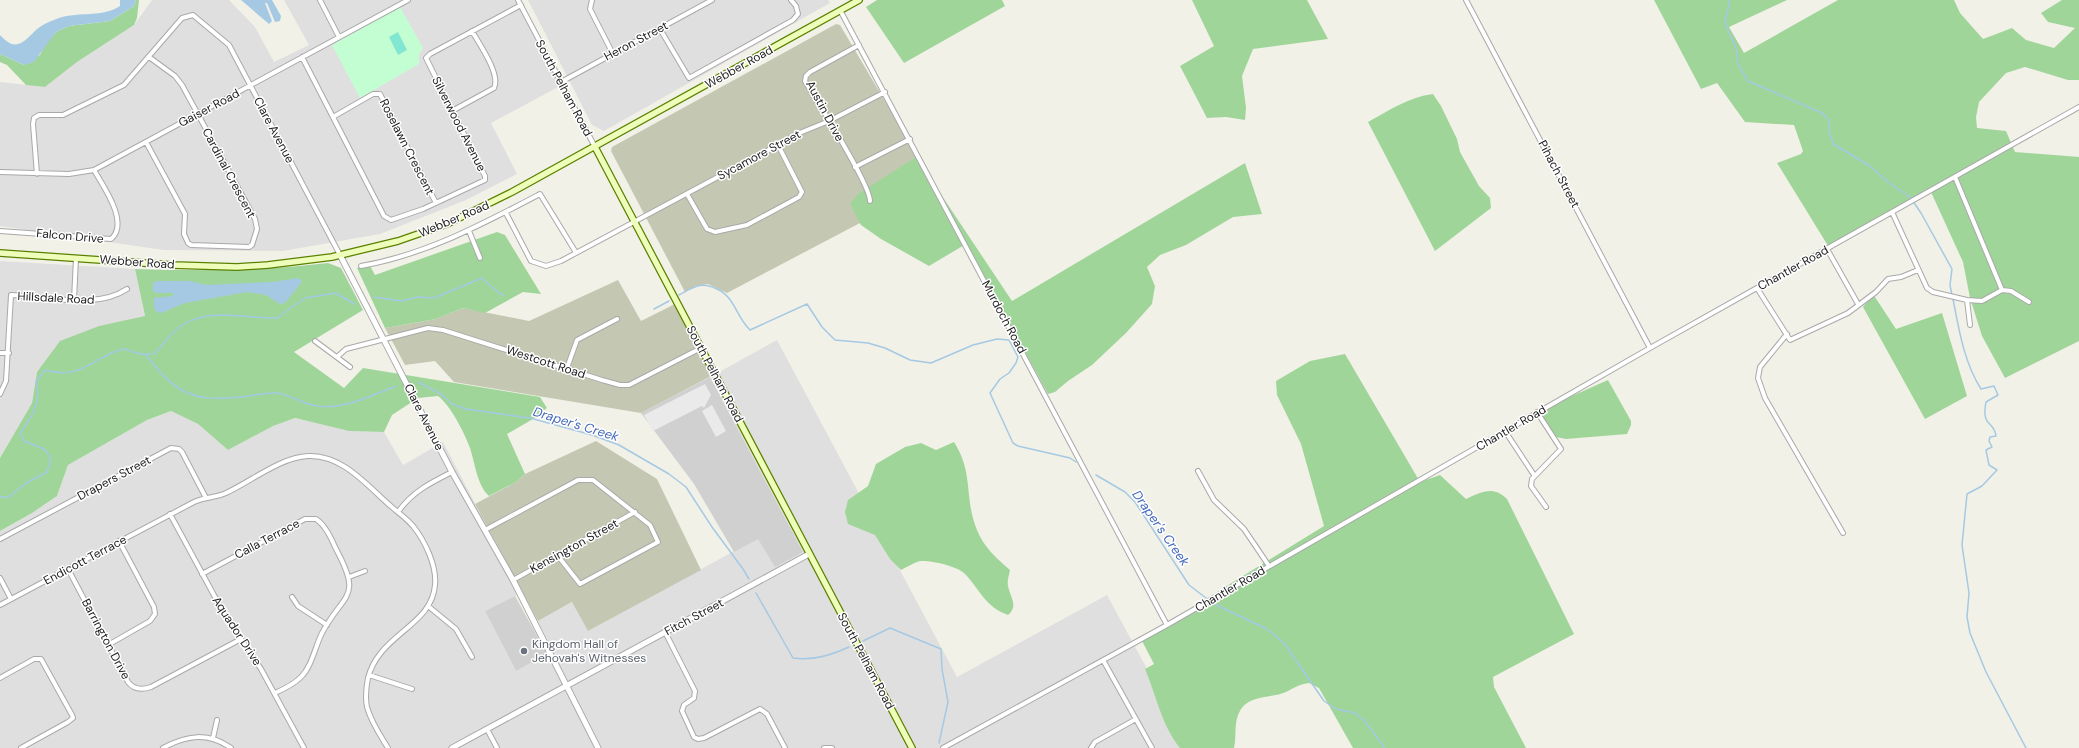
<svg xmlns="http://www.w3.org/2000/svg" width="2079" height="748" viewBox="0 0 2079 748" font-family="'DM Sans',sans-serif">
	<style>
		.residential { fill: #e0dfdf }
		.religious { fill: #d0d0d0 }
		.construction { fill: #c4c8b2 }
		.forest { fill: #a0d59a }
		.park { fill: #c3fed3 }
		.pitch { fill: #81e7d2 }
		.parking { fill: #eaeaea }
		.water { fill: #a5c9e3 }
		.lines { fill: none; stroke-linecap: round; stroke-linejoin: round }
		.stream { stroke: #a5c9e3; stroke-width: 1.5 }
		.minor-casing { stroke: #a9a9a9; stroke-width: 6 }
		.tertiary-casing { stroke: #a9a9a9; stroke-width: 7 }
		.secondary-casing { stroke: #5b8100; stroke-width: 8 }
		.minor { stroke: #fff; stroke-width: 4 }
		.tertiary { stroke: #fff; stroke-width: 5 }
		.secondary { stroke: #eefeba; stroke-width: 5.5 }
		.worship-dot { fill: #6b7280; stroke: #fff; stroke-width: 1.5 }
		.labels { text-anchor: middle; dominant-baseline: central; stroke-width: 3; stroke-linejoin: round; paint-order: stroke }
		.street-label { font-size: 12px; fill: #222; stroke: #fff }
		.worship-label { font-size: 12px; fill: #5b616d; stroke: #fff; text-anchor: start }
		.water-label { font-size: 13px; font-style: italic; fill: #4569bb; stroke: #fff }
	</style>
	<rect width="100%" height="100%" fill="#f2f1e8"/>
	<path class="residential" d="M152 0H229L255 27 274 62 309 45 284 0H515L560 86 491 123 517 174 466 200 380 234 283 251 163 250 0 226V82L45 87 77 62 134 25Z
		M528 0H828L830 3 604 131 592 125Z
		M0 261 135 269 145 317 99 326 37 371 32 403 0 458Z
		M777 340 957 677 1107 595 1190 748H0V531L32 513 57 496 68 465 147 420 171 411 198 424 228 450 273 426 295 418 349 431 384 432 403 465 443 442 522 593 485 611 516 671 553 651 538 621 573 602 588 631 758 538 803 552 710 377Z"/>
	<path class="religious" d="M710 377 803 552 775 567 758 539 734 552 694 484 641 413Z
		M515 596 547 654 516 671 485 611Z"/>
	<path class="construction" d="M836 24 840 25 934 184 727 293 708 284 696 286 685 292 611 151 612 147Z
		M618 280 641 321 677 303 715 374 641 413 454 382 435 361 405 365 385 328 436 319 463 308 529 321Z
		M596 441 657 479 701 570 588 631 572 602 538 621 475 504 516 482 525 474Z"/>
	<path class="forest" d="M136 0H139L137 18 134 25 77 62 45 87 26 85 7 65 0 62V54L24 65 40 55 45 45 56 32 69 26 110 21 134 6Z
		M877 0H1002L1005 6 904 63 866 7Z
		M1192 0H1307L1328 39 1253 49 1242 76 1246 108 1245 120 1226 117 1207 118 1180 66 1214 46Z
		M1654 0H1787L1729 27 1744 53 1838 0H1954L1960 13 1983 39 2012 28 2026 40 2054 48 2075 28 2048 22 2041 13 2062 0H2079V80H2068L2025 67 2006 73 1979 102 1976 117 1977 128 2006 131 2015 152 2079 157V341L2005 378 1982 336 1970 298 1963 262 1931 192 1830 249 1777 163 1801 154 1803 151 1794 125 1745 122 1717 83 1701 89Z
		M1433 94 1441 106 1457 139 1460 152 1479 186 1490 198 1491 208 1435 251 1368 122C1388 111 1409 97 1433 94Z
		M916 157 1012 301 1245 163 1262 214 1233 217 1186 245 1160 255 1147 267 1155 286 1152 304 1126 333 1092 365 1068 381 1055 392 1048 394 966 244 929 266 881 239 861 225 850 204 858 194Z
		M497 232 505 235 541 294 523 292 485 313 463 308 436 319 385 328 357 268 370 266 375 275Z
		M328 263 341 268 363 310 294 352 344 388 363 368 540 397 547 408 533 419 507 434 525 474 516 482 489 496C477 485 475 463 470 448 464 432 451 406 438 396L418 398 392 415 384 432 349 431 295 418 273 426 228 450 198 424 171 411 147 420 68 465 57 496 32 513 0 531V458L32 403 37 372 60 341 99 326 145 316 135 269C201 271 262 271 328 263Z
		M1873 294 1896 329 1942 313 1967 396 1925 419 1863 307Z
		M1345 354 1420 482 1440 475 1466 499C1481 492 1493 485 1507 499L1574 634 1493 677 1494 687 1526 748H1353L1319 688 1309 683C1297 685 1296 687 1286 692 1273 698 1250 695 1241 709 1233 721 1237 736 1234 748H1180C1162 726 1156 695 1145 669L1154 664 1141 639 1324 526 1301 444 1277 395 1276 381 1310 361Z
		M1608 380 1631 421V425L1627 434 1566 439 1551 436 1539 417 1554 404Z
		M954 442C974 473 964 499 977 530 983 546 997 559 1010 570 1009 575 1007 581 1008 586 1010 597 1019 606 1008 615 985 607 979 588 964 573 957 566 930 560 920 561 913 563 907 567 901 570L890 559 875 535 848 524 845 512 848 500 868 486 876 464 905 447 921 443 936 450Z"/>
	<path class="park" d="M400 7 423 48 419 54V64L360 98 332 45Z"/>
	<path class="pitch" d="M398 32 407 50 398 55 389 37Z"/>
	<path class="parking" d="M705 384 711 395 704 408 702 406 653 431 644 415Z
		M712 405 726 431 716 437 702 411Z"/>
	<path class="water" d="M120 0H136L134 6 110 21 69 26 56 32 34 62 24 65 0 54V35C3 38 8 43 12 44 22 47 30 35 37 29 42 25 48 22 54 20 76 10 100 19 120 6Z
		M241 0H272L281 16 280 21 275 22 267 3H265L272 21 269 24Z
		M298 278 301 280V283L285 303 280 304 266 295 247 292 185 303 161 313 157 312 154 308V298L172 296 174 295 172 293H157L153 291V283L156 281H189L207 285 273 282Z"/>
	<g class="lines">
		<path class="stream" d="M1730 0 1725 23 1736 48 1738 64 1748 81 1822 113 1829 120V131L1833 144 1870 166 1888 182 1910 197 1921 213 1952 269 1950 285 1952 295
			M679 295C694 287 701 281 717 289 735 297 736 317 750 330L807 304 822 327 835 340 868 343 885 348 910 360 931 363 973 345 997 339 1009 340 1018 357 1016 363 1009 373 1000 379 990 393 1013 443 1018 446 1070 458 1076 462
			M374 297 402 301 418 297 434 298 482 278 499 293 504 295
			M1953 299C1959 330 1964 362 1981 389L1994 386 1998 395 1986 402C1981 428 1994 420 1996 436L1990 437 1989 441 1992 447 1986 450 1989 465 1997 470 1982 486 1967 494 1962 545 1969 593 1967 617 1970 633 1986 672 2026 748
			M654 309 669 301
			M145 354C176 393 190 402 241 397 252 396 266 392 277 393 290 395 300 402 312 405 340 412 370 396 396 386
			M418 382 441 394 452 404 466 409 530 418 592 435 619 445 669 474 686 487 712 527 743 569 749 579
			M1096 475 1125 492 1135 502 1189 585 1206 598
			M0 497H9L26 483 47 472 51 458 44 449 24 441 20 433C31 418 42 403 36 382L45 370C83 381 92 356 124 349 129 349 131 352 136 353 142 355 148 354 154 354 162 346 169 336 177 329 206 305 244 319 277 318L305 298 336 293 354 304
			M756 593 793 658C812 661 832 655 849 647
			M1212 603 1267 629 1284 643 1324 701 1336 709 1355 713 1364 720 1385 748
			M863 641 890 628 941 649 942 669 948 702 939 743"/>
		<defs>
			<path id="minor" d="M320 0 339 37
				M518 0 595 147
				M592 0 590 9 613 54
				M1466 0 1650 348
				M840 10 1167 625
				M660 29 689 78 793 20 798 14 796 6 791 0
				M859 45 810 72 806 76 805 81C817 101 870 184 870 201
				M302 57 384 216 391 220 423 209 485 180V176L426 58 430 54 521 5
				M561 82 712 0
				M452 111 494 88C501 74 479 44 472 31
				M333 117 373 94H380L436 203
				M146 142 185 214 184 234 188 243 191 245 249 247 252 245 257 229 255 219 182 85 175 76 149 57
				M855 167 910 139
				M0 172 69 174 94 170 408 0
				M37 174 33 124 34 118 39 115H63L124 85 182 18 193 15 229 45 340 255
				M1955 177 2002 290
				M687 194 707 229 715 232 747 225 799 197 802 192 778 145
				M1892 212 1927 288 1933 292 1967 300 1970 325
				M506 213 531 261 546 266 561 261 802 132 829 121 885 92
				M0 231 111 239C130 223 103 186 94 170
				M469 231 480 258
				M1827 249 1858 304
				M361 266C425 255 483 224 540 194L575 251
				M1757 288 1790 340 1848 313 1876 292 1888 279 1901 277 1918 270
				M74 300 76 258
				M1967 300 1982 301 2002 290 2011 291 2029 302
				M1787 334 1760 367 1758 378 1765 398 1843 533
				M315 341 350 367
				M0 353H9
				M337 357 346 349 428 328 443 330 602 380 620 385H629L701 348
				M567 368 577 340 617 319
				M0 394 6 381 11 295C47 296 96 310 127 289
				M1537 412 1561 449 1532 479 1531 486 1546 507
				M1505 431 1534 475
				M1198 471 1214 500 1244 529 1269 566
				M398 512C412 492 430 483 452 472
				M170 514 222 610 261 669 304 748
				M485 530 578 480H593L650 525 658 542 580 584 558 556
				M0 539 171 448 179 449 182 452 206 498
				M68 569 128 682C134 690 142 690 151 687L241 639
				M202 574 305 519H316C326 526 331 538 336 549 363 599 344 592 322 633 315 647 312 666 301 677 294 684 284 689 275 693
				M349 577 365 571
				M0 578 11 599
				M513 580 635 512
				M292 597 298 606 327 625
				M0 605 194 502C204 497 215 498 226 493 250 482 281 457 308 456 343 454 369 488 393 508 400 514 407 519 413 526 425 541 437 566 435 585 432 626 379 634 368 678 366 688 365 697 367 707 371 722 380 735 388 748
				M428 606 456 629 472 657
				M665 632 695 691 694 698 684 705 682 711 694 737 698 739 704 738 760 709 767 714 785 748
				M108 645 150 621 155 614 154 607 119 541
				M1103 660 1152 748
				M369 675 412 689
				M0 678 34 659H41L72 715 73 718 68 722 21 748
				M487 729 497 748
				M213 738 217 720
				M163 748C187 735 208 732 231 748
				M824 748H832
				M943 748 1167 625 1650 348 2079 107
				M1091 748 1095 742 1136 719"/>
			<path id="tertiary" d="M340 255 452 472 513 580 598 748
				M452 748 809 554"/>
			<path id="secondary" d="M595 147 912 748
				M0 253 172 265 237 267 268 265 332 257 398 241 447 224 512 192 859 0"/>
		</defs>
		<use href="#minor" class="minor-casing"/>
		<use href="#tertiary" class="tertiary-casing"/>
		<use href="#secondary" class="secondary-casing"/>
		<use href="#minor" class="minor"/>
		<use href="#tertiary" class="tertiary"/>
		<use href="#secondary" class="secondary"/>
	</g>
	<circle class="worship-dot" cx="524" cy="651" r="4"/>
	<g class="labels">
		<g class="street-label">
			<text transform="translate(636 41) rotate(-28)">Heron Street</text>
			<text transform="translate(739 67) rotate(-29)">Webber Road</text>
			<text transform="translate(564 88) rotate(62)">South Pelham Road</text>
			<text transform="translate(209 108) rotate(-28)">Gaiser Road</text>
			<text transform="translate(825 111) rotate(62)">Austin Drive</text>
			<text transform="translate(459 124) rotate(63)">Silverwood Avenue</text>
			<text transform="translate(274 130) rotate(62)">Clare Avenue</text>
			<text transform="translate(407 147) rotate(63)">Roselawn Crescent</text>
			<text transform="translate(759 155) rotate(-28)">Sycamore Street</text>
			<text transform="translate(229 173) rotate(62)">Cardinal Crescent</text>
			<text transform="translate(1559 174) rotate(62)">Pihach Street</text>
			<text transform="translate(454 219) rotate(-23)">Webber Road</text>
			<text transform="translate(70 236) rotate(5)">Falcon Drive</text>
			<text transform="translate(137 262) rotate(4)">Webber Road</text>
			<text transform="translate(1793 268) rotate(-29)">Chantler Road</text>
			<text transform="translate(56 298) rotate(3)">Hillsdale Road</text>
			<text transform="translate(1004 317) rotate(62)">Murdoch Road</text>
			<text transform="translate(546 362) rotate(18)">Westcott Road</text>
			<text transform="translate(715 374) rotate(62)">South Pelham Road</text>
			<text transform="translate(424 417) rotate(63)">Clare Avenue</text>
			<text transform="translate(1511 428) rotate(-30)">Chantler Road</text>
			<text transform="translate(114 478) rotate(-28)">Drapers Street</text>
			<text transform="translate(267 539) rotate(-28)">Calla Terrace</text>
			<text transform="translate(574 546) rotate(-29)">Kensington Street</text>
			<text transform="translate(85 560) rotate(-28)">Endicott Terrace</text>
			<text transform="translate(1230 589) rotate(-30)">Chantler Road</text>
			<text transform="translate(694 617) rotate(-28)">Fitch Street</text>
			<text transform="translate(237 631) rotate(57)">Aquador Drive</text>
			<text transform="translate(106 639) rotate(62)">Barrington Drive</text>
			<text transform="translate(866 661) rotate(62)">South Pelham Road</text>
		</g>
		<g class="worship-label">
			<text x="532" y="644">Kingdom Hall of<tspan x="532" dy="14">Jehovah's Witnesses</tspan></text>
		</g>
		<g class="water-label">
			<text transform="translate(576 424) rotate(17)">Draper's Creek</text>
			<text transform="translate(1161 528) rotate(55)">Draper's Creek</text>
		</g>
	</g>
</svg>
